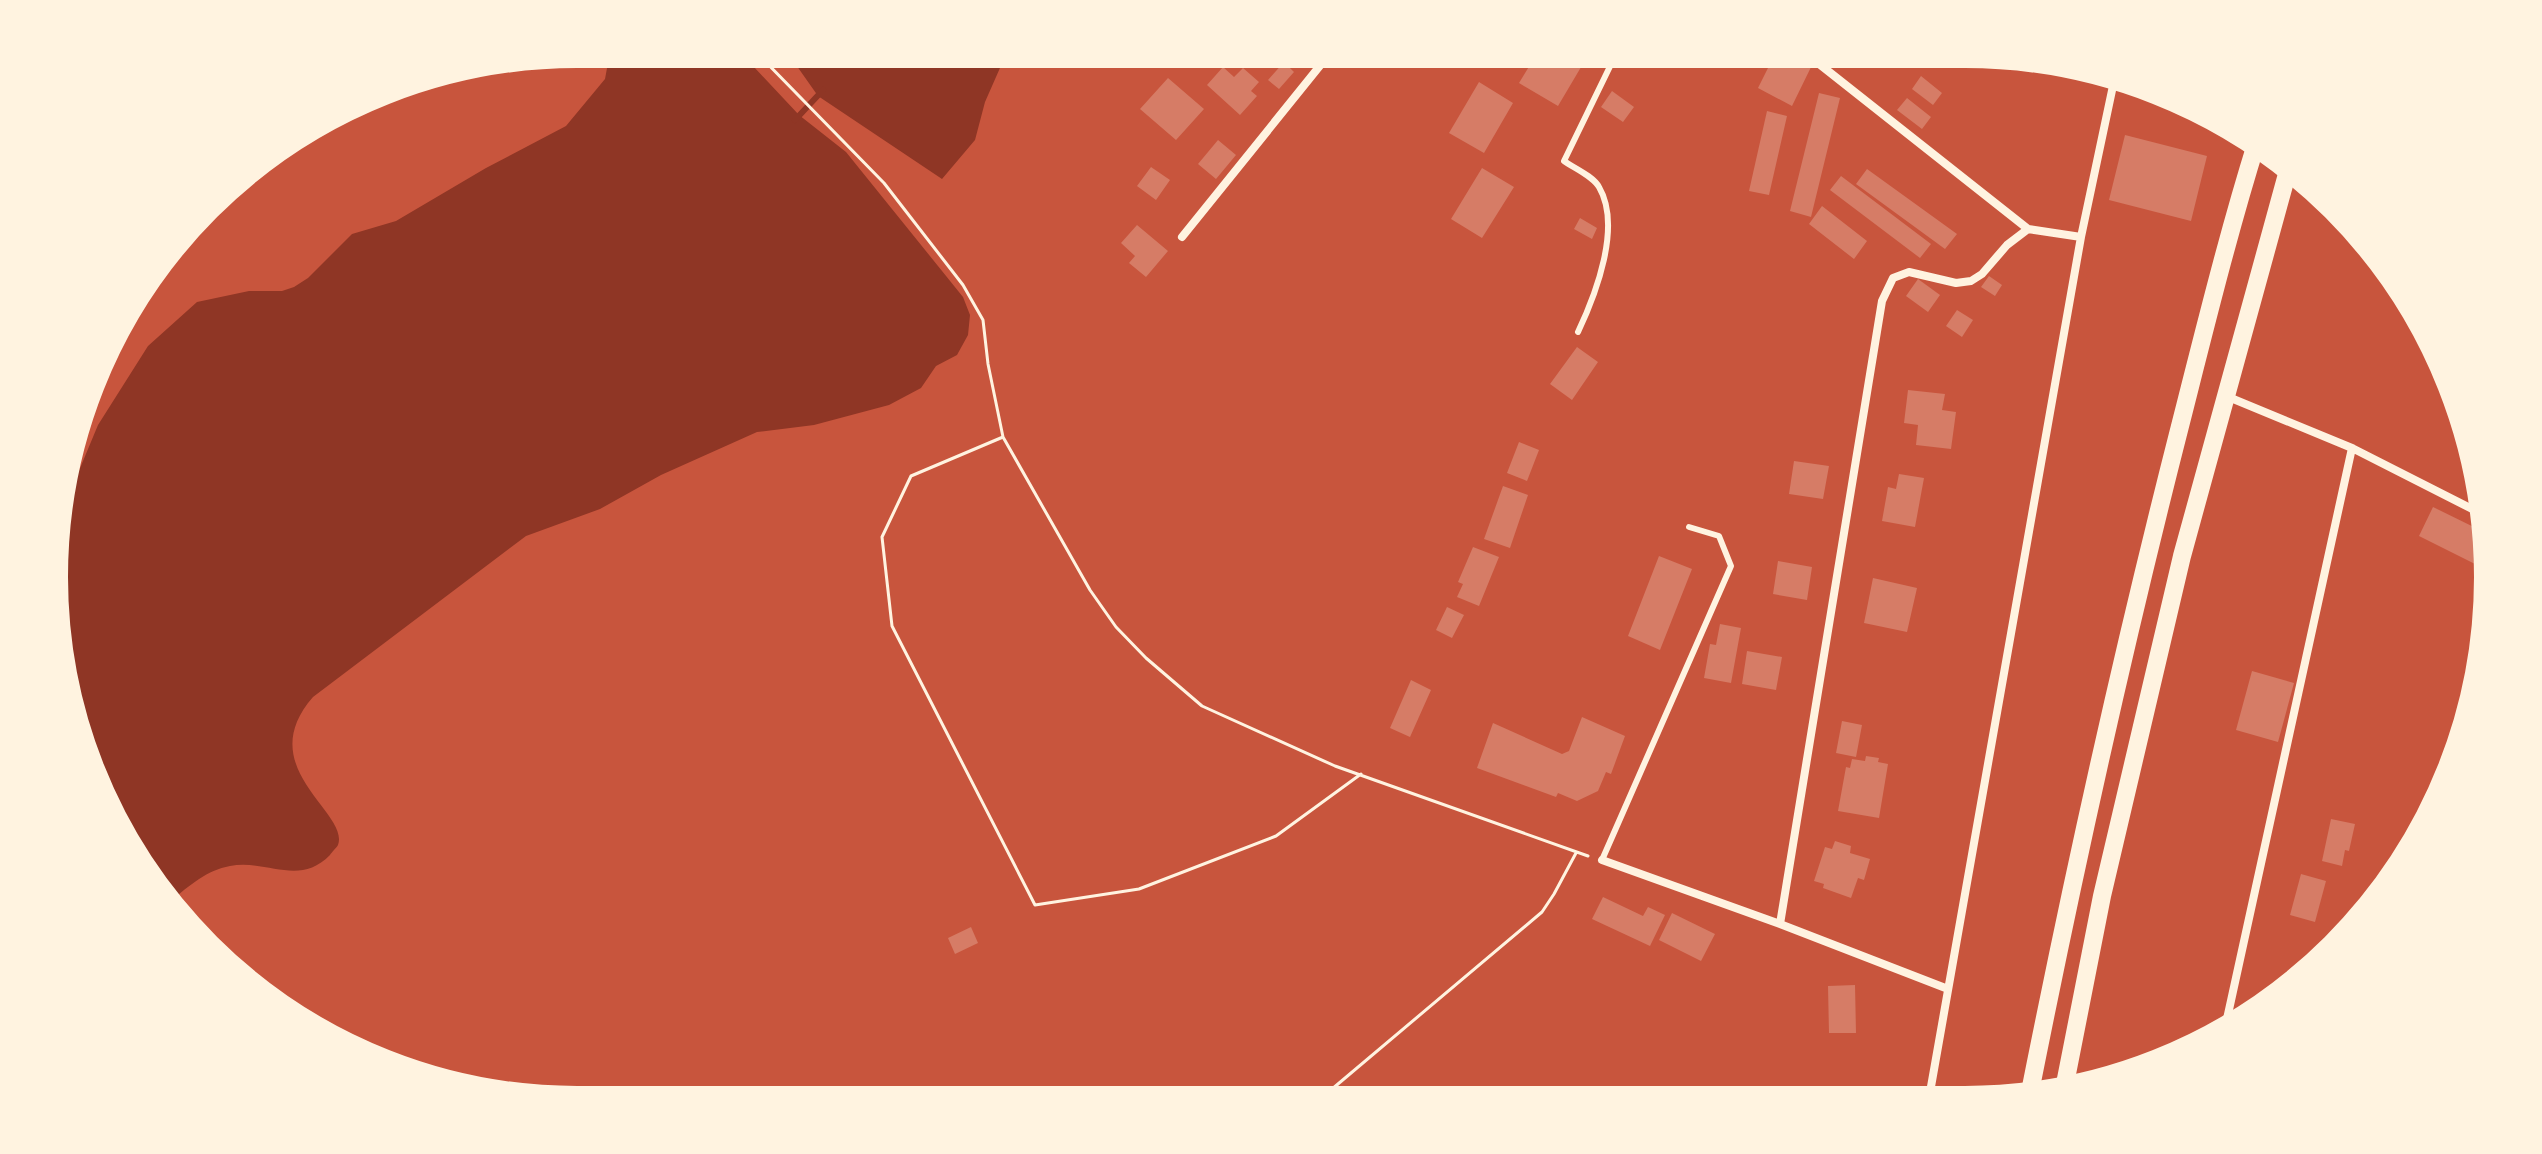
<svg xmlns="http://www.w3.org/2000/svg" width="2542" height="1154" viewBox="0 0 2542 1154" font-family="'Nunito Sans',sans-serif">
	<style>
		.water { fill: #8f3625 }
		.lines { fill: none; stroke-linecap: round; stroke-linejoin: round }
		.stream { stroke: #8f3625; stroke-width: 6 }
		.building { fill: #d67c66 }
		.path { stroke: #fff3e0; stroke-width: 3 }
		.service { stroke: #fff3e0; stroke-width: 6 }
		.minor { stroke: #fff3e0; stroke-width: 8 }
		.trunk { stroke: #fff3e0; stroke-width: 18 }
		.rim { fill: none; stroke: #fff3e0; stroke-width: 4 }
	</style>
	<rect width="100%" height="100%" fill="#c8553d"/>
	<path class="water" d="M610 52H740L799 115 846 152 963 297 970 315 968 335 957 355 936 366 921 388 889 405 814 425 757 432 661 475 600 509 526 536 313 697C251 768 350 812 338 845 337 847 331 853 330 855 299 887 267 859 230 866 207 870 189 886 172 900L122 839 57 646 61 514 98 425 148 346 197 302 249 291H282L294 287 308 278 352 234 396 221 486 168 566 126 605 79Z
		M787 52H1007L985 102 975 140 942 179 818 96Z"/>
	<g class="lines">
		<path class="stream" d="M795 120 823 90"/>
	</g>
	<path class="building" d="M1234 52H1270L1280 60 1274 67 1260 56 1251 67Z
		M1538 52H1579L1587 57 1558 106 1519 83Z
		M1776 52H1790L1813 63 1792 106 1758 88Z
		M1284 62 1294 72 1279 89 1268 80Z
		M1223 67 1234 77 1243 68 1259 82 1251 91 1257 96 1240 115 1207 85Z
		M1921 76 1942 93 1933 105 1912 89Z
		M1168 78 1204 109 1176 140 1140 109Z
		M1479 82 1513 103 1484 153 1449 133Z
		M1612 91 1634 107 1623 122 1601 107Z
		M1819 93 1840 98 1811 217 1790 211Z
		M1907 98 1931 117 1922 129 1897 110Z
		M2184 102 2213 117 2210 125 2180 115Z
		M1767 111 1787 116 1769 195 1749 191Z
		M2125 135 2207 156 2191 221 2109 200Z
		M1218 140 1236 155 1216 179 1198 164Z
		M1151 167 1170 180 1156 200 1137 186Z
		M1482 168 1514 187 1482 238 1451 219Z
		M1867 169 1957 234 1945 249 1856 184Z
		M1841 176 1931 244 1920 258 1830 190Z
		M1822 206 1867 241 1854 259 1809 224Z
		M1580 218 1597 228 1592 239 1574 229Z
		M1137 225 1168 251 1146 277 1129 263 1135 256 1121 243Z
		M1989 276 2002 285 1995 296 1981 287Z
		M1918 279 1940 295 1928 312 1906 296Z
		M1957 310 1973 320 1962 337 1946 326Z
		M1577 347 1598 362 1572 400 1550 384Z
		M1908 390 1945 394 1942 410 1956 412 1951 449 1916 445 1918 425 1904 423Z
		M1519 442 1539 450 1527 481 1507 473Z
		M1794 461 1829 466 1823 499 1789 494Z
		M1899 474 1924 478 1915 527 1882 521 1888 487 1896 489Z
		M1503 486 1528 495 1510 548 1484 539Z
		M2433 507 2486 533 2489 571 2419 536Z
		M1473 547 1499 557 1479 606 1457 597 1463 584 1458 582Z
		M1659 556 1692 569 1660 650 1628 636Z
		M1778 561 1812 567 1807 600 1773 594Z
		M1873 578 1917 588 1907 632 1864 623Z
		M1447 607 1464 615 1452 638 1436 630Z
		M1720 624 1741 628 1731 683 1704 678 1710 644 1716 645Z
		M1747 651 1782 657 1776 690 1742 684Z
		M2252 671 2294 683 2278 742 2236 730Z
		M1411 680 1431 690 1410 737 1390 728Z
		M1582 717 1625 736 1611 774 1606 772 1598 791 1577 801 1558 793 1556 797 1477 768 1493 723 1562 754 1569 751Z
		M1842 721 1862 725 1856 757 1836 753Z
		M1866 756 1879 758 1878 762 1888 764 1879 818 1838 811 1846 767 1850 768 1852 759 1865 761Z
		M2331 819 2355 824 2349 851 2345 850 2342 866 2322 861Z
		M1835 841 1851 846 1850 853 1870 859 1864 880 1858 878 1851 898 1823 888 1824 884 1814 881 1825 847 1832 849Z
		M2301 874 2326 881 2315 922 2290 915Z
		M1603 897 1643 916 1648 907 1665 915 1650 946 1592 919Z
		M1672 913 1715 934 1701 961 1659 940Z
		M971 927 978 943 955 954 948 938Z
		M1855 985 1856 1033H1829L1828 986Z"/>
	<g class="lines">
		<path class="path" d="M756 52 884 183 963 285 983 320 988 364 1003 437 1090 590 1116 627 1146 658 1202 706 1335 766 1588 856
			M1003 437 911 476 882 537 892 626 1035 905 1139 889 1276 836 1361 774
			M1319 1100 1542 912 1554 894 1576 853"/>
		<path class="service" d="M1578 332C1596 294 1622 226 1599 187 1593 176 1574 168 1564 161L1617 52
			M1602 860 1731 566 1719 536 1689 527"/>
		<path class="minor" d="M1804 52 2028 229 2081 237
			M1182 237 1331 52
			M2226 396 2352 448 2484 515
			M1602 860 1780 924 1948 989
			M1780 924 1882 301 1893 278 1909 272 1956 283 1971 281 1982 274 2007 245 2028 229
			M2225 1028 2352 448
			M1929 1098 2081 237 2114 81"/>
		<path class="trunk" d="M2064 1089 2102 896 2182 556 2289 167
			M2029 1097C2073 875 2122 654 2178 434 2203 336 2227 237 2257 141"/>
	</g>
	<path d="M0 0H2542V1154H0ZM577 66H1965A511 511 0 0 1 2476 577V577A511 511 0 0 1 1965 1088H577A511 511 0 0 1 66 577V577A511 511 0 0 1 577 66Z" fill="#fff3e0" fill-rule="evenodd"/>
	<path class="rim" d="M577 66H1965A511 511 0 0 1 2476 577V577A511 511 0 0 1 1965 1088H577A511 511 0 0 1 66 577V577A511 511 0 0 1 577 66Z"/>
</svg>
